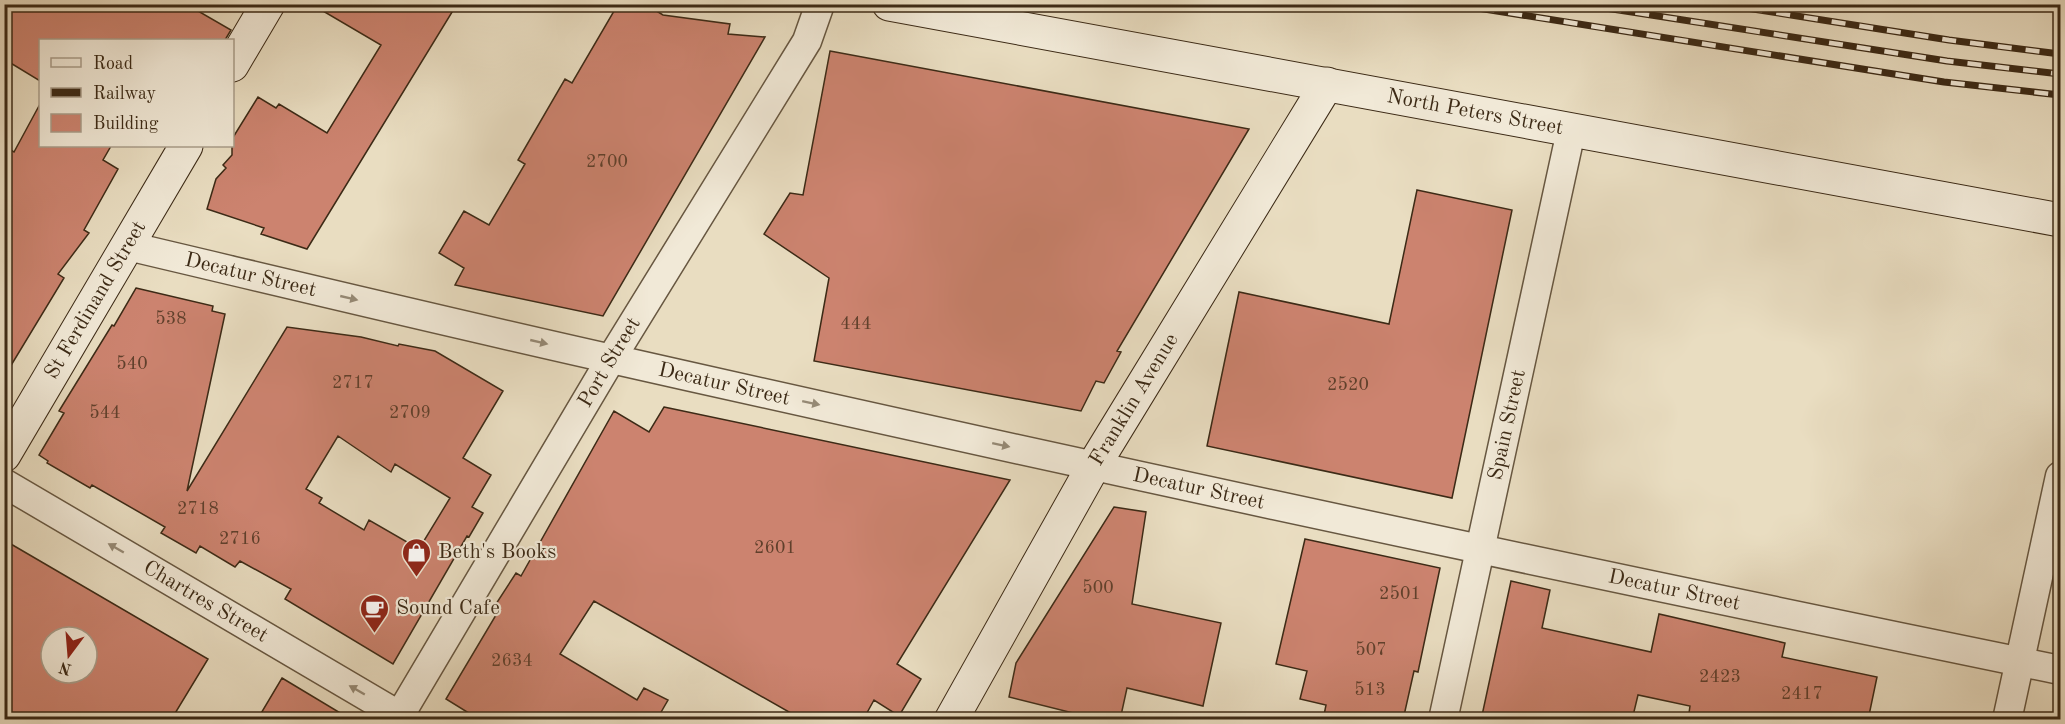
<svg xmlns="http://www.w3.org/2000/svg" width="2065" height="724" viewBox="0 0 2065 724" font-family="'Old Standard TT',serif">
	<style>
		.building { fill: #cc836f; stroke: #3c2a16; stroke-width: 1.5; fill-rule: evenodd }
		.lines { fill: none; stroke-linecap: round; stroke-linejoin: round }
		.street-casing { stroke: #675741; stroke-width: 31 }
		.secondary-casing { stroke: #3c2a16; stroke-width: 35 }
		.street { stroke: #f1e9d7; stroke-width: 28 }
		.secondary { stroke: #f1e9d7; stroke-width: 33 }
		.rail-casing { stroke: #3c2a16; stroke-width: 7 }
		.rail { stroke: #f1e9d7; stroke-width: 4.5; stroke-dasharray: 14; stroke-linecap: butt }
		.oneway { fill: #968a76 }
		.labels { text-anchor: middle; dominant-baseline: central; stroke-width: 4.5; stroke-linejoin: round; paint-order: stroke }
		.number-label { font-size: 18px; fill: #60402c }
		.street-label { font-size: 21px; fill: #3c2a16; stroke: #f1e9d7 }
		.poi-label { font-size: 21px; fill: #3c2a16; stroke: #f1e9d7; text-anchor: start }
	</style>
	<rect width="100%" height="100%" fill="#e9ddc1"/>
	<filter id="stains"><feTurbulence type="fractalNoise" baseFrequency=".00333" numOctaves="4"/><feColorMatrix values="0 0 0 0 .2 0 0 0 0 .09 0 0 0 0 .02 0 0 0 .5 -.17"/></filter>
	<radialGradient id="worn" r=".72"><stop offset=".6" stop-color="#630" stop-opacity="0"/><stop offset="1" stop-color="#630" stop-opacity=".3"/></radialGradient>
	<path class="building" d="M4 4H186L231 30 225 40H40V81L4 59Z
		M311 4H457L307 249 261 234 264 228 207 209 216 179 226 168 223 165 232 155V139L258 97 276 108 279 104 327 133 381 45Z
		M629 4H645L663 15 730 24 728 34 765 37 603 316 455 285 464 268 439 253 464 211 489 225 525 164 518 160 565 79 572 83 614 11H626Z
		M830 51 1249 129 1117 351 1121 352 1104 383 1096 381 1081 411 814 361 829 278 764 234 790 193 803 195Z
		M40 104V146H111L103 160 118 169 84 230 89 233 58 274 64 278 4 377V146L14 152Z
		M1417 190 1512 210 1452 498 1207 446 1239 292 1389 324Z
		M136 288 213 306 212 311 225 314 187 491 287 327 361 337 398 346 399 344 435 351 503 391 463 458 491 475 472 507 483 513 469 537 467 536 393 664 285 599 291 589 240 561 235 567 200 546 196 553 161 533 165 527 92 485 90 488 47 463 48 461 39 455 64 413 59 411 112 325 114 326ZM338 436 391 472 395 464 450 498 419 549 369 520 364 530 319 503 322 498 306 489Z
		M664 407 1010 480 897 664 921 679 899 716 874 700 863 720H803L594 601 560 654 637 700 644 688 668 700 660 714 669 720H480L446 699 499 610 494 607 516 573 521 576 614 411 649 432Z
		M1114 507 1146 512 1132 604 1221 623 1203 706 1127 688 1120 720H1101L1009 697 1016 663Z
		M1305 539 1440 568 1418 672 1414 671 1403 720H1323L1326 705 1300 699 1307 671 1276 664Z
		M4 540 208 659 171 720H4ZM51 637H87V673H51Z
		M1511 581 1550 590 1542 628 1651 652 1659 614 1785 643 1782 657 1877 677 1868 720H1688L1690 706 1638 695 1632 720H1481Z
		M282 678 352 720H257Z"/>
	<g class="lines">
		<defs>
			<g id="street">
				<path id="s1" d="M128 246C289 284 451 323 612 359 1094 468 1577 571 2060 670"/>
				<path id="s2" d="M4 483 407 720"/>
				<path id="s3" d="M397 720 611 359 807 41 820 4"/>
				<path id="s4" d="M1443 720 1571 131"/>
				<path d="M2007 720 2060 476"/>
			</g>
			<g id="secondary">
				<path id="s5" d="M889 4 2060 220"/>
				<path d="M232 65 268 4"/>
				<path id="s6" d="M4 455 186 146"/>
				<path id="s7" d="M951 720 1094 465 1327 84"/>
			</g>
		</defs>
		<use href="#street" class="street-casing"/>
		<use href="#secondary" class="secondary-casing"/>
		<use href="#street" class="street"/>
		<use href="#secondary" class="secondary"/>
		<defs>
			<path id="rail" d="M1453 4 1944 82 2060 95
				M1580 4 1947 61 2060 74
				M1721 4 1949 40 2060 54"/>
		</defs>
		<use href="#rail" class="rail-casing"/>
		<use href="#rail" class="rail"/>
	</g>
	<defs><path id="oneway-solid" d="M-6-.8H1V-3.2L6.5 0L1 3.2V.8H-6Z" transform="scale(1.5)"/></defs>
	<g class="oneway">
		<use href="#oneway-solid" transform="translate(349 298) rotate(13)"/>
		<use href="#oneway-solid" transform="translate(539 342) rotate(13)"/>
		<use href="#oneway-solid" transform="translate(811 403) rotate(12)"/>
		<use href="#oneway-solid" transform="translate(1001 445) rotate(12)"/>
		<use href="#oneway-solid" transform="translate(116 548) rotate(-150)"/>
		<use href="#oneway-solid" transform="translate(357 690) rotate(-150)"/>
	</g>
	<defs>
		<symbol id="shop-pin" viewBox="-11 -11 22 30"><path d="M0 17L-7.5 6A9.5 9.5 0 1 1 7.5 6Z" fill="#8f2418" stroke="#f1e9d7"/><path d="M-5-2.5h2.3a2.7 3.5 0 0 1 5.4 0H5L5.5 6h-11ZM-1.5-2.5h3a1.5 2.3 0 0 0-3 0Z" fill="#fff"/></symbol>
		<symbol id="cafe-pin" viewBox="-11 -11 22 30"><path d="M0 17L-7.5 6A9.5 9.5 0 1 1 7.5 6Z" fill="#8f2418" stroke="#f1e9d7"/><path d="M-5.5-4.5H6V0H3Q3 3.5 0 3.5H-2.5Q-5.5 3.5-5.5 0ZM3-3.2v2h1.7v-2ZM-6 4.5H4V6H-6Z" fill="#fff"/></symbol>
	</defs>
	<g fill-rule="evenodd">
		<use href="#shop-pin" x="400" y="536" width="33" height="45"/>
		<use href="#cafe-pin" x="358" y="592" width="33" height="45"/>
	</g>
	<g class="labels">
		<g class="number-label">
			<text x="607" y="162">2700</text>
			<text x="171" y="319">538</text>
			<text x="856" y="324">444</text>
			<text x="132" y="364">540</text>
			<text x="353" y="383">2717</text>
			<text x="1348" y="385">2520</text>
			<text x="105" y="413">544</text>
			<text x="410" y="413">2709</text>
			<text x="198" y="509">2718</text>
			<text x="240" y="539">2716</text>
			<text x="775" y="548">2601</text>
			<text x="1098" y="588">500</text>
			<text x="1400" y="594">2501</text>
			<text x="1371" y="650">507</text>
			<text x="512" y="661">2634</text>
			<text x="1720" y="677">2423</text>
			<text x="1370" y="690">513</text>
			<text x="1802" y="694">2417</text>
		</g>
		<g class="street-label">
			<text stroke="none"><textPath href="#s5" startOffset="596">North Peters Street</textPath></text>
			<text stroke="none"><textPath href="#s1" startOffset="126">Decatur Street</textPath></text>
			<text stroke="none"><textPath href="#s6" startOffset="180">St Ferdinand Street</textPath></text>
			<text stroke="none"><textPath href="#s3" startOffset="416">Port Street</textPath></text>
			<text stroke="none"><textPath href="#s1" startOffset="612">Decatur Street</textPath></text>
			<text stroke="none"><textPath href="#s7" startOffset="369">Franklin Avenue</textPath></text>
			<text stroke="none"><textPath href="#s4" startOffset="302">Spain Street</textPath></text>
			<text stroke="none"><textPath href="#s1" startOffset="1098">Decatur Street</textPath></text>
			<text stroke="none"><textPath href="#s1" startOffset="1584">Decatur Street</textPath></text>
			<text stroke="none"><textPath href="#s2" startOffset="234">Chartres Street</textPath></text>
		</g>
		<g class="poi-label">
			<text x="438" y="552">Beth's Books</text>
			<text x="396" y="608">Sound Cafe</text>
		</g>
	</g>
	<rect width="2065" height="724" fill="none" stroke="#e9ddc1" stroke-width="24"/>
	<rect x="6" y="6" width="2053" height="712" fill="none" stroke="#3c2a16" stroke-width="3"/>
	<rect x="12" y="12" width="2041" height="700" fill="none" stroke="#3c2a16" stroke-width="1.5"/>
	<rect x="39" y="39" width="195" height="108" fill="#f1e9d7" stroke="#a99d8a" stroke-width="1.5"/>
	<rect x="51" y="58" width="30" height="9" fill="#f1e9d7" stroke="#a99d8a" stroke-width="1.5"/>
	<text x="93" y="69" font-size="18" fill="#3c2a16">Road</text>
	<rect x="51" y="88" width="30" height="9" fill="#3c2a16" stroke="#a99d8a" stroke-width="1.5"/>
	<text x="93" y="99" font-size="18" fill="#3c2a16">Railway</text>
	<rect x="51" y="114" width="30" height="18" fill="#cc836f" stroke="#a99d8a" stroke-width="1.5"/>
	<text x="93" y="129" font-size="18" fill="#3c2a16">Building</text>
	<g transform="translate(69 655) rotate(196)"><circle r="28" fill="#f1e9d7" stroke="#a99d8a" stroke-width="1.5"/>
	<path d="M0-4.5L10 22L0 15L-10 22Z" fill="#8f2418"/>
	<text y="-9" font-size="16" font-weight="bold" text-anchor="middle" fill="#3c2a16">N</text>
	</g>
	<rect width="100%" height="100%" filter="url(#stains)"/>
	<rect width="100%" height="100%" fill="url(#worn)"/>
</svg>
